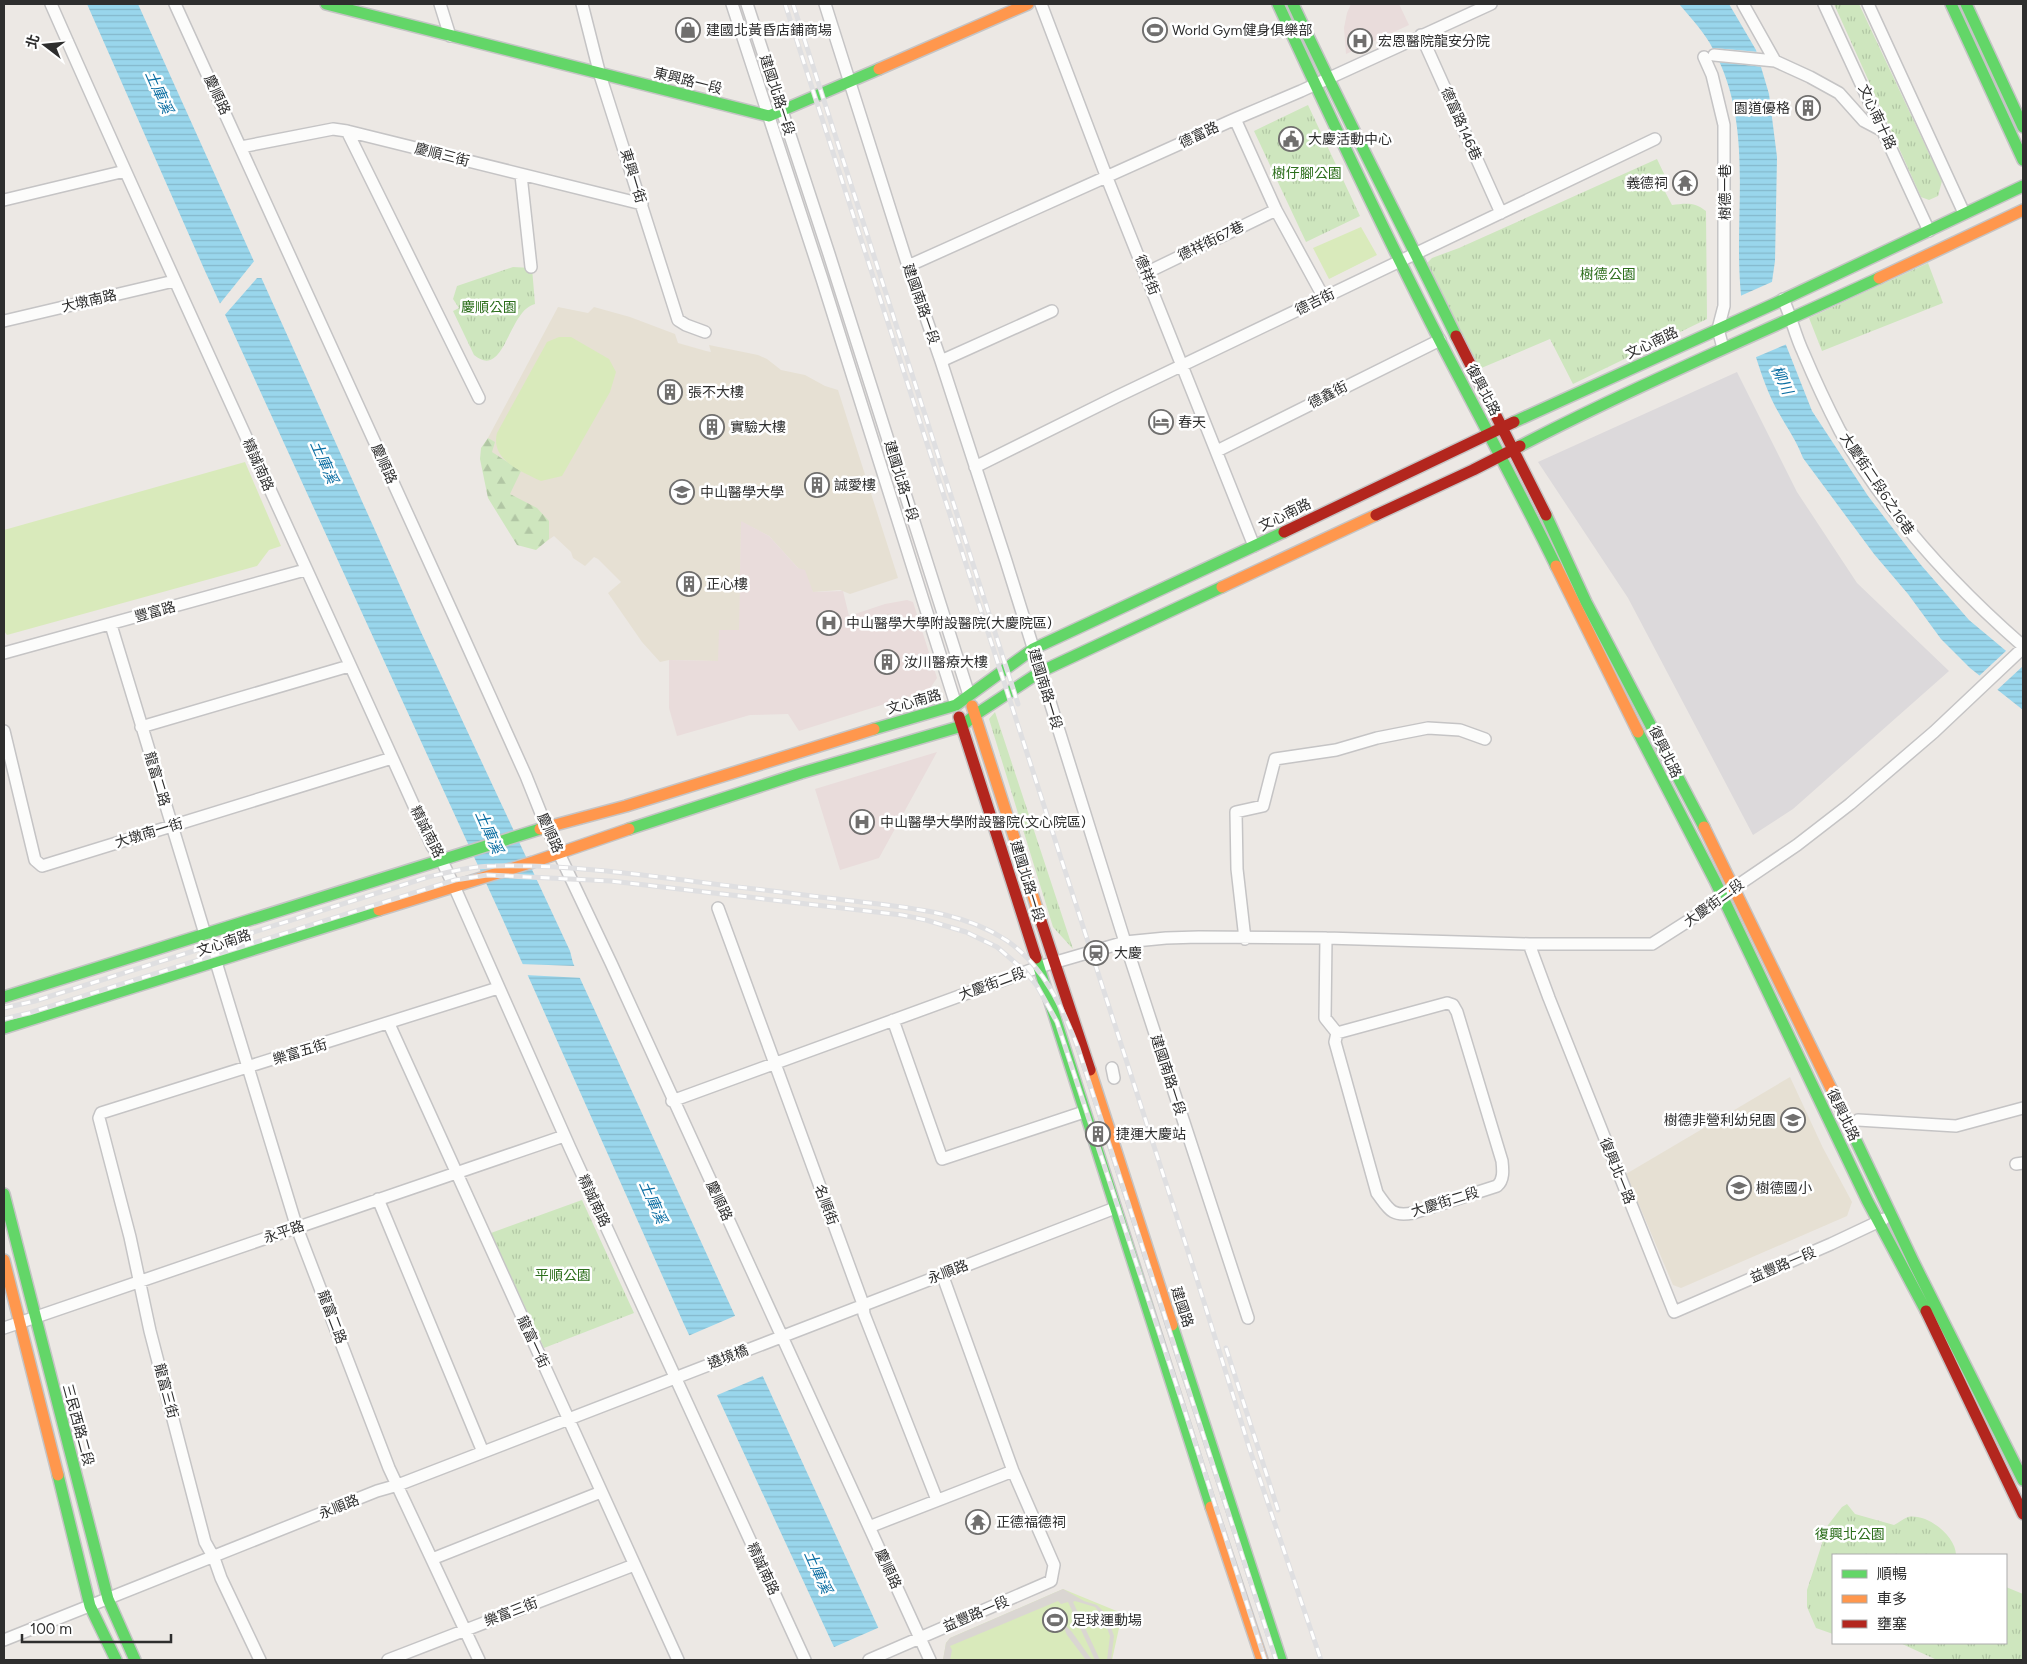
<svg xmlns="http://www.w3.org/2000/svg" width="2027" height="1664" viewBox="0 0 2027 1664" font-family="Figtree,'Noto Sans TC',sans-serif">
	<style>
		.industrial { fill: #dcd9db }
		.education { fill: #e6e0d3 }
		.medical { fill: #e9dcdb }
		.forest { fill: url(#forest-firs) }
		.park { fill: url(#park-tufts) }
		.pitch { fill: #d9eabb }
		.plaza { fill: #dad6d2 }
		.water { fill: url(#water-rules) }
		.pier { fill: #ece8e4 }
		.lines { fill: none; stroke-linecap: round; stroke-linejoin: round }
		.street-casing { stroke: #c5c4c5; stroke-width: 14 }
		.fast-casing { stroke: #c5c4c5; stroke-width: 14 }
		.slow-casing { stroke: #c5c4c5; stroke-width: 14 }
		.jam-casing { stroke: #c5c4c5; stroke-width: 14 }
		.street { stroke: #fcfcfb; stroke-width: 11 }
		.fast { stroke: #63d668; stroke-width: 11 }
		.slow { stroke: #ff974d; stroke-width: 11 }
		.jam { stroke: #b3261e; stroke-width: 11 }
		.rail-casing { stroke: #dfdfe1; stroke-width: 5 }
		.rail { stroke: #fff; stroke-width: 3; stroke-dasharray: 9; stroke-linecap: butt }
		.labels { text-anchor: middle; dominant-baseline: central; stroke-width: 5; stroke-linejoin: round; paint-order: stroke }
		.poi-label { font-size: 14px; fill: #2e2e2e; stroke: #fff; text-anchor: start }
		.street-label { font-size: 14px; fill: #2e2e2e; stroke: #fff }
		.park-label { font-size: 14px; fill: #2c6e1b; stroke: #fff }
		.water-label { font-size: 15px; font-style: italic; fill: #0d6fa3; stroke: #fff }
	</style>
	<defs>
		<pattern id="forest-firs" width="22" height="20" patternUnits="userSpaceOnUse" patternTransform="scale(1.25)"><rect width="22" height="20" fill="#cee6be"/><path d="M5 1l3.5 6h-7zM16 11l3.5 6h-7z" fill="#b1c6a4"/></pattern>
		<pattern id="park-tufts" width="24" height="20" patternUnits="userSpaceOnUse" patternTransform="scale(1.25)"><rect width="24" height="20" fill="#cee6be"/><path d="M3 7l-1-3M5 7V3M7 7l1-3M15 17l-1-3M17 17v-4M19 17l1-3" fill="none" stroke="#b1c6a4"/></pattern>
		<pattern id="water-rules" width="6" height="5" patternUnits="userSpaceOnUse" patternTransform="scale(1.25)"><rect width="6" height="5" fill="#99d6ec"/><path d="M0 2.5h6" fill="none" stroke="#84b8cb"/></pattern>
	</defs>
	<rect width="100%" height="100%" fill="#ece8e4"/>
	<path class="industrial" d="M1737 372 1797 492 1857 583 1949 671 1793 809 1753 835 1628 598 1538 462Z"/>
	<path class="education" d="M558 307 588 313 594 307 630 317 675 334 678 343 706 351 711 352 709 345 758 355 767 359 781 370 805 375 825 386 838 390 898 578 850 594 840 590 813 592 798 568 769 536 741 522 740 630 718 661 669 660 660 662 642 642 608 593 621 582 598 559 594 557 585 566 573 558 571 552 554 536 540 546 487 479 481 451Z
		M1790 1077 1823 1148 1852 1202 1847 1216 1681 1288 1673 1285 1626 1174Z"/>
	<path class="medical" d="M1351 4H1399L1409 25 1346 54 1344 28 1347 13Z
		M741 521 769 536 798 568 805 570 813 592 843 591 849 616 885 604 907 600 913 602 937 678 929 690 799 731 788 714 750 715 677 736 669 708V660L718 661 719 630H739Z
		M937 752 879 858 840 870 815 789Z"/>
	<path class="forest" d="M488 438 495 442 492 452 521 471 510 494 537 508 549 521V539L536 550 517 545 488 498 480 459 481 448Z"/>
	<path class="park" d="M1834 4H1859L1942 181 1938 196 1929 200 1921 197Z
		M1308 105 1360 216 1306 242 1254 131Z
		M1657 159 1666 178 1662 186 1672 205C1686 203 1695 202 1706 211L1707 319 1573 384 1550 339 1479 369 1427 263 1432 258 1459 248Z
		M1928 263 1943 303 1822 351 1809 318Z
		M513 267 532 268 535 304C508 310 505 381 474 355L453 311 459 308 453 299 457 286Z
		M995 712 1073 949 1053 927 989 719Z
		M582 1200 634 1313 544 1348 491 1233Z
		M1847 1504 1855 1514 1894 1525C1898 1523 1903 1519 1908 1517 1927 1513 1956 1536 1956 1555H1833V1634L1816 1628 1807 1607V1590L1828 1525 1842 1507Z
		M2006 1587 2023 1594V1660H1937L1900 1643H2006Z"/>
	<path class="pitch" d="M1361 227 1377 255 1329 279 1313 248Z
		M559 337H571L609 359 616 372 610 392 562 476 541 481C521 471 490 460 497 433L547 342Z
		M245 462 281 546 269 550 257 566 7 635 4 631V530Z
		M1063 1589 1119 1612V1628L1112 1660H943L946 1643 950 1638Z"/>
	<path class="plaza" d="M1063 1589 1084 1601 1097 1605 1107 1615 1114 1636 1111 1660H1107L1110 1636 1103 1617 1095 1607 1075 1601 1073 1602 1100 1660H1095L1068 1602 1061 1604 1058 1601 950 1646 952 1650 950 1660H943L946 1643 950 1638Z
		M1066 1626 1072 1632 1092 1660H1086L1067 1635 1064 1628Z"/>
	<path class="water" d="M87 4H138L420 630 570 951 573 963 883 1638 840 1660 683 1322 503 920 205 271Z
		M1679 4H1729L1756 50 1769 94 1777 157 1775 261 1769 302 1812 411 1868 496 1921 565 1969 620 2023 665V710L1970 668 1941 639 1908 594 1874 554 1803 458C1797 442 1788 429 1780 415 1768 395 1761 373 1754 351 1751 342 1747 332 1745 322 1727 232 1760 135 1713 49 1705 33 1691 18 1679 4Z"/>
	<path class="pier" d="M1714 48 1759 52 1764 67 1718 62Z
		M255 260 263 278H257L223 317 218 306Z
		M1774 281 1771 302 1787 344 1754 358 1743 325 1738 297Z
		M2007 650 2023 662V666L1996 691 1979 676Z
		M520 964 577 966 583 978 525 975Z
		M737 1315 765 1375 715 1396 688 1336Z
		M880 1627 895 1660H837L832 1648Z"/>
	<g class="lines">
		<defs>
			<path id="street" d="M51 4C175 286 306 565 432 846L441 859 454 886 570 1148 805 1660
				M175 4 458 625 526 776 546 826 611 963 930 1660
				M440 4 450 36
				M582 4 600 75 678 320 686 325 705 332
				M732 4 822 279 956 705
				M747 4 829 254 969 695
				M825 4 908 266 941 361 1006 561 1125 942 1248 1318
				M1041 4 1107 178 1254 546
				M1743 4 1775 61
				M1824 4 1929 231
				M1868 4 1964 213
				M1421 35 1501 213
				M1714 55 1775 61 1810 77 1839 93 1864 121 1883 131
				M1704 57 1712 75 1724 125V306L1718 329 1723 348
				M1235 119 1276 210 1324 298
				M347 131 479 398
				M241 147 333 129 347 131 642 204
				M521 175 531 267
				M4 200 125 171
				M908 266 1235 119 1301 91 1491 4
				M1147 274 1152 270 1276 210
				M1783 299C1791 316 1795 335 1803 352 1814 378 1827 406 1840 431 1887 514 1952 584 2023 646
				M4 321 174 281
				M941 361 1052 311
				M1217 451 1440 340
				M975 467 1116 397 1655 139
				M111 625 205 934
				M4 653 305 570
				M141 727 349 666
				M4 731 35 860 42 866 392 758
				M718 908 863 1304 864 1314 937 1500
				M1326 938 1325 1018 1337 1033 1447 1003 1453 1005 1457 1012 1502 1161C1503 1170 1504 1180 1497 1186L1413 1213C1391 1217 1389 1209 1377 1193L1335 1042 1337 1033
				M1245 939 1237 869 1236 812 1263 806 1275 759 1336 750 1377 738 1428 728 1460 730 1485 739
				M1529 944 1549 998 1674 1312 1831 1244 1884 1219
				M216 962 297 1228 389 1468 479 1660
				M893 1020 942 1159 1084 1112
				M389 1024 678 1660
				M1112 1068 1114 1078
				M672 1101 1039 967 1125 942 1166 938 1199 937 1326 938 1529 944H1652L1699 914 1722 896 1797 845 1850 804 1934 732 2023 648
				M1858 1120 1956 1126 2023 1108
				M2016 1164 2023 1163
				M378 1199 483 1452
				M942 1274 1013 1471
				M4 1328 564 1136
				M432 1559 601 1492
				M4 1640 377 1491 398 1485 1115 1208
				M260 1660 221 1578 214 1558 205 1542 150 1331 130 1237 99 1118 101 1113 498 988
				M388 1660 634 1565
				M869 1660 1051 1581 1054 1565 1013 1471 869 1527"/>
			<path id="fast" d="M326 4 769 116 879 69
				M1278 4C1330 117 1383 230 1440 341 1479 416 1519 490 1556 566
				M1293 4C1345 116 1402 225 1456 336
				M1951 4 2023 160
				M1966 4 2023 127
				M1514 422 1776 303 2023 186
				M1520 446C1637 385 1759 334 1879 278
				M1546 515 1586 602 1704 827
				M874 729 956 705 1033 649 1284 532
				M1638 732 1715 881 1867 1200 1926 1311
				M629 829 801 773 962 726 975 715 1040 672 1222 587
				M1036 958 1211 1507
				M4 997 540 829
				M4 1028 379 910
				M1842 1111 1914 1263 2023 1480
				M4 1194 108 1599 135 1660
				M1172 1325 1281 1660
				M58 1475 90 1606 116 1660"/>
			<path id="slow" d="M879 69 1028 4
				M1879 278 2023 210
				M1556 566 1638 732
				M1222 587 1376 515
				M972 706 1041 921
				M1704 827 1842 1111
				M540 829 626 806 874 729
				M379 910 533 862 629 829
				M1090 1070 1172 1325
				M4 1260 58 1475
				M1211 1507 1262 1660"/>
			<path id="jam" d="M1456 336 1546 515
				M1376 515 1473 470 1520 446
				M1284 532 1514 422
				M959 717 1036 958
				M1041 921 1090 1070
				M1926 1311 2023 1514"/>
		</defs>
		<use href="#street" class="street-casing"/>
		<use href="#fast" class="fast-casing"/>
		<use href="#slow" class="slow-casing"/>
		<use href="#jam" class="jam-casing"/>
		<use href="#street" class="street"/>
		<use href="#fast" class="fast"/>
		<use href="#slow" class="slow"/>
		<use href="#jam" class="jam"/>
		<defs>
			<path id="rail" d="M785 4 1194 1270 1250 1450 1321 1660
				M793 4 1018 704
				M4 1008 35 1001 428 877C450 872 472 866 495 866 581 864 670 879 755 889 790 893 825 898 861 902 910 908 963 912 1006 940 1044 966 1062 1007 1078 1048L1276 1660
				M4 1019 29 1013 455 880 487 875 611 881 902 915 926 920 966 932 997 947 1025 971 1037 986 1057 1022 1181 1399 1265 1660
				M1226 1348 1278 1510"/>
		</defs>
		<use href="#rail" class="rail-casing"/>
		<use href="#rail" class="rail"/>
	</g>
	<defs>
		<symbol id="shop-ring" viewBox="-11 -11 22 22"><circle r="9.5" fill="#fff" stroke="#706f6e" stroke-width="1.5"/><path d="M-5-2.5h2.3a2.7 3.5 0 0 1 5.4 0H5L5.5 6h-11ZM-1.5-2.5h3a1.5 2.3 0 0 0-3 0Z" fill="#706f6e"/></symbol>
		<symbol id="stadium-ring" viewBox="-11 -11 22 22"><circle r="9.5" fill="#fff" stroke="#706f6e" stroke-width="1.5"/><path d="M0-5a6.5 5 0 1 0 0 10a6.5 5 0 1 0 0-10ZM-3.5-1.8h7v3.6h-7Z" fill="#706f6e"/></symbol>
		<symbol id="hospital-ring" viewBox="-11 -11 22 22"><circle r="9.5" fill="#fff" stroke="#706f6e" stroke-width="1.5"/><path d="M-5-5h3v3.5h4V-5h3V5h-3V1.5h-4V5h-3Z" fill="#706f6e"/></symbol>
		<symbol id="building-ring" viewBox="-11 -11 22 22"><circle r="9.5" fill="#fff" stroke="#706f6e" stroke-width="1.5"/><path d="M-4-6H4V6H1V3H-1V6H-4ZM-2.5-4.3h1.7v1.8h-1.7ZM.8-4.3h1.7v1.8H.8ZM-2.5-1h1.7V.8h-1.7ZM.8-1h1.7V.8H.8Z" fill="#706f6e"/></symbol>
		<symbol id="civic-ring" viewBox="-11 -11 22 22"><circle r="9.5" fill="#fff" stroke="#706f6e" stroke-width="1.5"/><path d="M-.6-6.5H3V-4.5H.6V-3L4-1V1h2V6H-6V1h2V-1L-.6-3ZM-1.2 2.5V6h2.4V2.5Z" fill="#706f6e"/></symbol>
		<symbol id="temple-ring" viewBox="-11 -11 22 22"><circle r="9.5" fill="#fff" stroke="#706f6e" stroke-width="1.5"/><path d="M0-6L5-2H3V0L6.5 2.5H4V6H1.5V3h-3V6H-4V2.5H-6.5L-3 0V-2H-5Z" fill="#706f6e"/></symbol>
		<symbol id="hotel-ring" viewBox="-11 -11 22 22"><circle r="9.5" fill="#fff" stroke="#706f6e" stroke-width="1.5"/><path d="M-6-4.5h1.5V1H6V5H4.5V3h-9V5H-6ZM-4 0a1.8 1.8 0 1 1 3.6 0ZM.5 0V-2.5h3Q6-2.5 6 0Z" fill="#706f6e"/></symbol>
		<symbol id="university-ring" viewBox="-11 -11 22 22"><circle r="9.5" fill="#fff" stroke="#706f6e" stroke-width="1.5"/><path d="M0-5L7-2L0 1L-7-2ZM-4 1L0 2.5L4 1V4Q0 6-4 4Z" fill="#706f6e"/></symbol>
		<symbol id="station-ring" viewBox="-11 -11 22 22"><circle r="9.5" fill="#fff" stroke="#706f6e" stroke-width="1.5"/><path d="M-3-6H3Q5-6 5-4V2Q5 4 3 4L4.5 6H3L1.5 4h-3L-3 6H-4.5L-3 4Q-5 4-5 2V-4Q-5-6-3-6ZM-3.5-4v3h7v-3ZM-3.5 1v1.5H-2V1ZM2 1v1.5H3.5V1Z" fill="#706f6e"/></symbol>
		<symbol id="school-ring" viewBox="-11 -11 22 22"><circle r="9.5" fill="#fff" stroke="#706f6e" stroke-width="1.5"/><path d="M0-5L7-2L0 1L-7-2ZM-4 1L0 2.5L4 1V4Q0 6-4 4Z" fill="#706f6e"/></symbol>
	</defs>
	<g fill-rule="evenodd">
		<use href="#shop-ring" x="674" y="16" width="28" height="28"/>
		<use href="#stadium-ring" x="1141" y="16" width="28" height="28"/>
		<use href="#hospital-ring" x="1346" y="27" width="28" height="28"/>
		<use href="#building-ring" x="1794" y="94" width="28" height="28"/>
		<use href="#civic-ring" x="1277" y="125" width="28" height="28"/>
		<use href="#temple-ring" x="1671" y="169" width="28" height="28"/>
		<use href="#building-ring" x="656" y="378" width="28" height="28"/>
		<use href="#hotel-ring" x="1147" y="408" width="28" height="28"/>
		<use href="#building-ring" x="698" y="413" width="28" height="28"/>
		<use href="#building-ring" x="803" y="471" width="28" height="28"/>
		<use href="#university-ring" x="668" y="478" width="28" height="28"/>
		<use href="#building-ring" x="675" y="570" width="28" height="28"/>
		<use href="#hospital-ring" x="815" y="609" width="28" height="28"/>
		<use href="#building-ring" x="873" y="648" width="28" height="28"/>
		<use href="#hospital-ring" x="848" y="808" width="28" height="28"/>
		<use href="#station-ring" x="1082" y="939" width="28" height="28"/>
		<use href="#school-ring" x="1779" y="1106" width="28" height="28"/>
		<use href="#building-ring" x="1084" y="1120" width="28" height="28"/>
		<use href="#school-ring" x="1725" y="1174" width="28" height="28"/>
		<use href="#temple-ring" x="964" y="1508" width="28" height="28"/>
		<use href="#stadium-ring" x="1041" y="1606" width="28" height="28"/>
	</g>
	<g class="labels">
		<g class="poi-label">
			<text x="706" y="30">建國北黃昏店鋪商場</text>
			<text x="1172" y="30">World Gym健身俱樂部</text>
			<text x="1378" y="41">宏恩醫院龍安分院</text>
			<text x="1790" y="108" text-anchor="end">園道優格</text>
			<text x="1308" y="139">大慶活動中心</text>
			<text x="1668" y="183" text-anchor="end">義德祠</text>
			<text x="688" y="392">張不大樓</text>
			<text x="1178" y="422">春天</text>
			<text x="730" y="427">實驗大樓</text>
			<text x="834" y="485">誠愛樓</text>
			<text x="700" y="492">中山醫學大學</text>
			<text x="706" y="584">正心樓</text>
			<text x="846" y="623">中山醫學大學附設醫院(大慶院區)</text>
			<text x="904" y="662">汝川醫療大樓</text>
			<text x="880" y="822">中山醫學大學附設醫院(文心院區)</text>
			<text x="1114" y="953">大慶</text>
			<text x="1776" y="1120" text-anchor="end">樹德非營利幼兒園</text>
			<text x="1116" y="1134">捷運大慶站</text>
			<text x="1756" y="1188">樹德國小</text>
			<text x="996" y="1522">正德福德祠</text>
			<text x="1072" y="1620">足球運動場</text>
		</g>
		<g class="street-label">
			<text transform="translate(688 81) rotate(14)">東興路一段</text>
			<text transform="translate(217 95) rotate(65)">慶順路</text>
			<text transform="translate(777 95) rotate(72)">建國北路一段</text>
			<text transform="translate(1877 117) rotate(65)">文心南十路</text>
			<text transform="translate(1461 124) rotate(66)">德富路146巷</text>
			<text transform="translate(1199 135) rotate(-25)">德富路</text>
			<text transform="translate(442 155) rotate(14)">慶順三街</text>
			<text transform="translate(633 176) rotate(73)">東興一街</text>
			<text transform="translate(1725 192) rotate(-90)">樹德一巷</text>
			<text transform="translate(1211 241) rotate(-26)">德祥街67巷</text>
			<text transform="translate(1147 275) rotate(68)">德祥街</text>
			<text transform="translate(89 301) rotate(-13)">大墩南路</text>
			<text transform="translate(1315 302) rotate(-26)">德吉街</text>
			<text transform="translate(921 304) rotate(71)">建國南路一段</text>
			<text transform="translate(1652 343) rotate(-25)">文心南路</text>
			<text transform="translate(1483 390) rotate(62)">復興北路</text>
			<text transform="translate(1328 395) rotate(-27)">德鑫街</text>
			<text transform="translate(384 464) rotate(66)">慶順路</text>
			<text transform="translate(258 465) rotate(66)">精誠南路</text>
			<text transform="translate(901 481) rotate(73)">建國北路一段</text>
			<text transform="translate(1877 484) rotate(56)">大慶街二段6之16巷</text>
			<text transform="translate(1285 515) rotate(-26)">文心南路</text>
			<text transform="translate(155 612) rotate(-16)">豐富路</text>
			<text transform="translate(1045 689) rotate(73)">建國南路一段</text>
			<text transform="translate(914 702) rotate(-16)">文心南路</text>
			<text transform="translate(1665 752) rotate(64)">復興北路</text>
			<text transform="translate(157 779) rotate(73)">龍富二路</text>
			<text transform="translate(427 832) rotate(63)">精誠南路</text>
			<text transform="translate(149 833) rotate(-17)">大墩南一街</text>
			<text transform="translate(550 833) rotate(66)">慶順路</text>
			<text transform="translate(1027 881) rotate(73)">建國北路一段</text>
			<text transform="translate(1714 903) rotate(-36)">大慶街二段</text>
			<text transform="translate(224 943) rotate(-18)">文心南路</text>
			<text transform="translate(992 984) rotate(-20)">大慶街二段</text>
			<text transform="translate(300 1052) rotate(-17)">樂富五街</text>
			<text transform="translate(1168 1075) rotate(72)">建國南路一段</text>
			<text transform="translate(1843 1115) rotate(64)">復興北路</text>
			<text transform="translate(1617 1171) rotate(68)">復興北一路</text>
			<text transform="translate(594 1201) rotate(65)">精誠南路</text>
			<text transform="translate(719 1201) rotate(65)">慶順路</text>
			<text transform="translate(1445 1202) rotate(-17)">大慶街二段</text>
			<text transform="translate(826 1205) rotate(70)">名順街</text>
			<text transform="translate(284 1232) rotate(-19)">永平路</text>
			<text transform="translate(1783 1265) rotate(-23)">益豐路一段</text>
			<text transform="translate(948 1272) rotate(-21)">永順路</text>
			<text transform="translate(1182 1307) rotate(72)">建國路</text>
			<text transform="translate(332 1317) rotate(69)">龍富二路</text>
			<text transform="translate(533 1342) rotate(65)">龍富一街</text>
			<text transform="translate(728 1357) rotate(-21)">遶境橋</text>
			<text transform="translate(166 1391) rotate(75)">龍富三街</text>
			<text transform="translate(78 1425) rotate(75)">三民西路二段</text>
			<text transform="translate(339 1507) rotate(-22)">永順路</text>
			<text transform="translate(763 1569) rotate(65)">精誠南路</text>
			<text transform="translate(888 1569) rotate(65)">慶順路</text>
			<text transform="translate(511 1612) rotate(-21)">樂富三街</text>
			<text transform="translate(976 1614) rotate(-23)">益豐路一段</text>
		</g>
		<g class="park-label">
			<text x="1307" y="173">樹仔腳公園</text>
			<text x="1608" y="274">樹德公園</text>
			<text x="489" y="307">慶順公園</text>
			<text x="563" y="1275">平順公園</text>
			<text x="1850" y="1534">復興北公園</text>
		</g>
		<g class="water-label">
			<text transform="translate(159 92) rotate(66)">土庫溪</text>
			<text transform="translate(1782 380) rotate(65)">柳川</text>
			<text transform="translate(324 462) rotate(66)">土庫溪</text>
			<text transform="translate(489 832) rotate(66)">土庫溪</text>
			<text transform="translate(653 1202) rotate(66)">土庫溪</text>
			<text transform="translate(818 1572) rotate(66)">土庫溪</text>
		</g>
	</g>
	<rect width="2027" height="1664" fill="none" stroke="#2e2e2e" stroke-width="10"/>
	<rect x="1832" y="1554" width="175" height="90" fill="#ffffff" stroke="#ababab"/>
	<rect x="1842" y="1570" width="25" height="8" fill="#63d668" stroke="#ababab"/>
	<text x="1877" y="1579" font-size="15" fill="#2e2e2e">順暢</text>
	<rect x="1842" y="1595" width="25" height="8" fill="#ff974d" stroke="#ababab"/>
	<text x="1877" y="1604" font-size="15" fill="#2e2e2e">車多</text>
	<rect x="1842" y="1620" width="25" height="8" fill="#b3261e" stroke="#ababab"/>
	<text x="1877" y="1629" font-size="15" fill="#2e2e2e">壅塞</text>
	<g transform="translate(45 45) rotate(286)" stroke="#ffffff" stroke-width="4" paint-order="stroke">
	<path d="M0-4L9 19L0 12L-9 19Z" fill="#2e2e2e"/>
	<text y="-8" font-size="14" font-weight="bold" text-anchor="middle" fill="#2e2e2e">北</text>
	</g>
	<path d="M22 1634v8h149v-8" fill="none" stroke="#2e2e2e" stroke-width="2.5"/>
	<text x="30" y="1634" font-size="15" fill="#2e2e2e" stroke="#ffffff" stroke-width="4" paint-order="stroke">100 m</text>
</svg>
